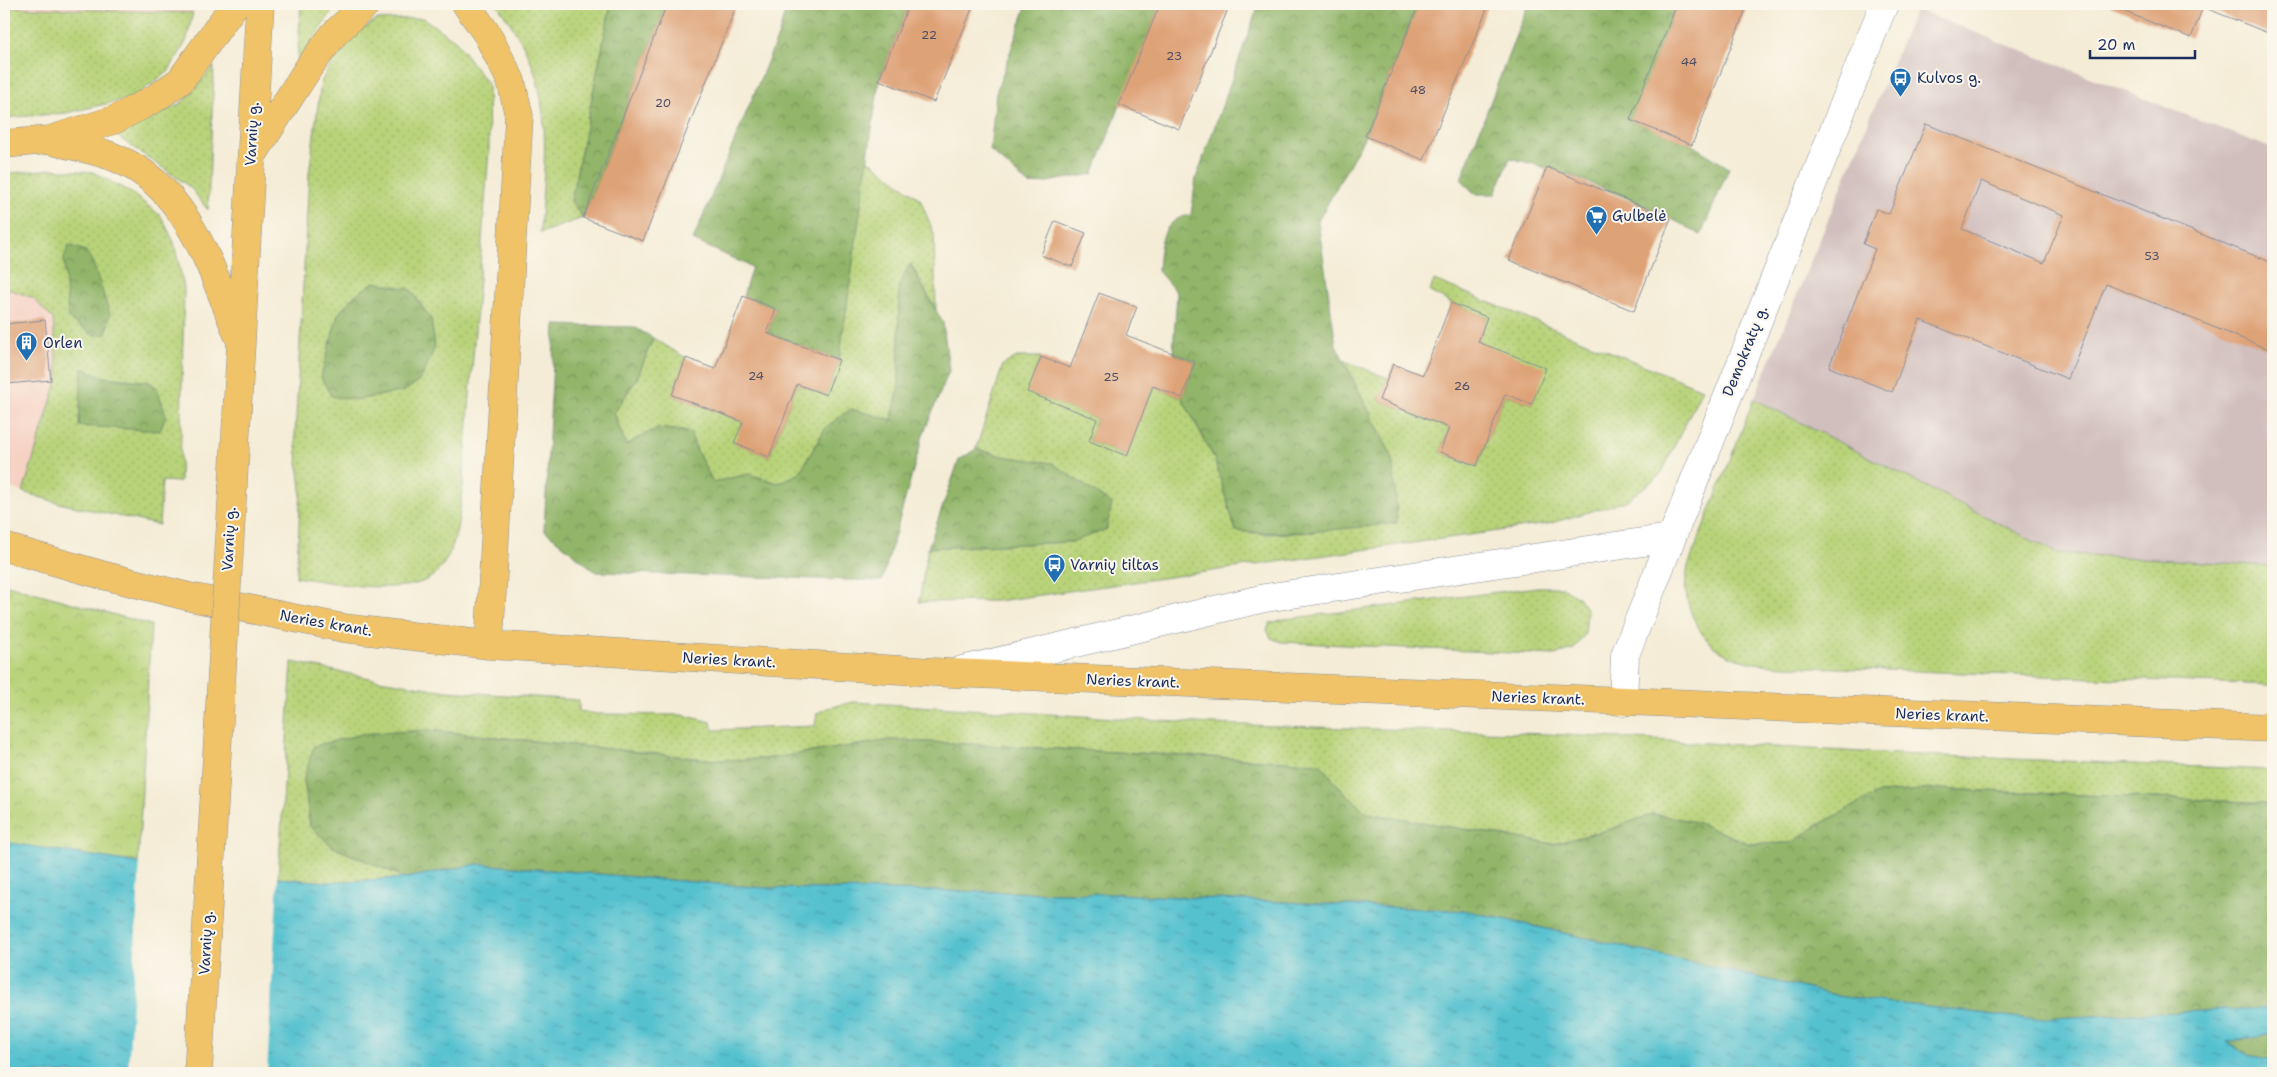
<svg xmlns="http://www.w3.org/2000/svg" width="2277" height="1077" viewBox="0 0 2277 1077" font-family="'Shantell Sans',sans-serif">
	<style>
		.built { fill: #f6d2c4 }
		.industrial { fill: #d1bfbe }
		.grass { fill: url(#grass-dots); stroke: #6a816c; fill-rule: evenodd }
		.forest { fill: url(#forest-crowns); stroke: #567264 }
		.park { fill: url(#park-crowns); stroke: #6a816c }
		.water { fill: url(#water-ripples); stroke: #387896 }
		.pier { fill: #f4ecd6 }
		.building { fill: #dea277; fill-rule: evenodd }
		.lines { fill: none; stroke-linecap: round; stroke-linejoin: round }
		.minor-casing { stroke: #888e9a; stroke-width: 29 }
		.major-casing { stroke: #888e9a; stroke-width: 29 }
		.minor { stroke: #fff; stroke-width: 28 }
		.major { stroke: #f0c369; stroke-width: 28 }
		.major-bridge-casing { stroke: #888e9a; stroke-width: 29; stroke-linecap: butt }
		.major-bridge { stroke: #f0c369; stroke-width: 28 }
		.labels { text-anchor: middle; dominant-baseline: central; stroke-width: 4; stroke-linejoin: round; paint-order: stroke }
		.number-label { font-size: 12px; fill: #4c4c64 }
		.poi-label { font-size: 15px; fill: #1b2f5e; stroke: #fbf7ec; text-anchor: start }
		.street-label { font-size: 15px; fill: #1b2f5e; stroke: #fbf7ec }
	</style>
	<defs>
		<pattern id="grass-dots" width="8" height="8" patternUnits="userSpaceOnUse" patternTransform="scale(1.25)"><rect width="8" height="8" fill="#b8d379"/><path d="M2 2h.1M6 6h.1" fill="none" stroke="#9eb56b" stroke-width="1.8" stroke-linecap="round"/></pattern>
		<pattern id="forest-crowns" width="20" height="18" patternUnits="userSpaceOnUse" patternTransform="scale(1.25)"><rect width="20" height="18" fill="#92b569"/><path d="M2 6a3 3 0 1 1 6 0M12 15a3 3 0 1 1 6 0" fill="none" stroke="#76945a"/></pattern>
		<pattern id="park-crowns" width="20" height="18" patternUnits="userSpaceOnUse" patternTransform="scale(1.25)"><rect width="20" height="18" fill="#b8d379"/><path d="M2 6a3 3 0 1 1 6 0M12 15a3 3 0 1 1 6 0" fill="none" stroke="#9eb56b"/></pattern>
		<pattern id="water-ripples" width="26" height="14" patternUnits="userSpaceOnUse" patternTransform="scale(1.25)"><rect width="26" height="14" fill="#55c1cf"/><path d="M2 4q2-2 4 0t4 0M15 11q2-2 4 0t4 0" fill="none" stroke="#469dab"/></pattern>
	</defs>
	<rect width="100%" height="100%" fill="#fbf7ec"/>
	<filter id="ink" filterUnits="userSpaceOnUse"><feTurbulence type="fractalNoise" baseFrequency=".02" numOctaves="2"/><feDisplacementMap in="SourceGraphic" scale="10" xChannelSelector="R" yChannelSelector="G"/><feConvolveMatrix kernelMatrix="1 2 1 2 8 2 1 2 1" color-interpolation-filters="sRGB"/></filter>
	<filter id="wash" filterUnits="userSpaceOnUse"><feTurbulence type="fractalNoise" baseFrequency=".0096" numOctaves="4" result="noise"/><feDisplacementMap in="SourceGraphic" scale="20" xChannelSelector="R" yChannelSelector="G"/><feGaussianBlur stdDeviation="1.12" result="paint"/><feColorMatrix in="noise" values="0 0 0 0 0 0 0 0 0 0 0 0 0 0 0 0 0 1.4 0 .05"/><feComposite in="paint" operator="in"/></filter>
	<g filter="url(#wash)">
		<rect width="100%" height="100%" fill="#f4ecd6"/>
		<path class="built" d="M4 4H193V13L4 7Z
			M4 287 33 298 53 319 58 378 23 492 4 486Z"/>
		<path class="industrial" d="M1915 9 2273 149V566L2057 553 1754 399Z"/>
		<path class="grass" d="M301 4H337L297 63Z
			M497 4H611L571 201 583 218 540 233C543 180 551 121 534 70 526 47 511 24 497 4Z
			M4 7 193 13 186 42 168 72 132 98 66 113 4 118Z
			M423 18 456 41 488 85 489 150 463 486C459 516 458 553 434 575 410 598 327 582 296 577L301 489 295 435 309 174 321 82 343 42 376 20Z
			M214 66 208 210 190 187 117 136 183 102Z
			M867 159 920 199 934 234 936 310 911 264 899 286V386L892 420 826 427 799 474 778 483 749 474 713 482 696 449 690 432 657 428 626 445 614 413 637 378 653 338 686 358 672 395 743 422 735 443 769 457 797 384 826 395 839 360Z
			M52 169 93 172 130 192 161 216 174 242 184 288 180 482 162 481 159 525 59 503 23 492 58 378 53 319 33 298 4 287V174ZM82 368 103 377 149 382 157 388 166 415 82 390Z
			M1434 280 1702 389 1661 474 1626 501 1548 524 998 601 919 602 928 548 1071 542 1002 456 976 449 1003 365 1017 357H1041L1028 392 1097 419 1089 441 1126 456 1153 386 1182 398 1214 458 1236 531 1267 534 1316 532 1393 459 1343 360 1388 378 1379 400 1449 428 1440 452 1477 466 1505 394 1532 404 1478 342 1487 317 1451 303 1430 292Z
			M1754 399 2057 553 2273 566V685L1784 666C1765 664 1741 663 1724 653 1703 643 1689 615 1686 593 1684 584 1687 574 1688 566Z
			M1537 587H1562L1578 597 1587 610 1585 634 1574 649 1554 655 1281 642 1271 638 1267 630 1270 623 1285 619Z
			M292 662 379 680 447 691 579 700V711L597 714 682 715 711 722 713 730 815 726 817 713 827 708 853 702 1212 724 1548 734 1898 754 2273 770V803L1938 789 1879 793 1818 825 1792 843 1750 844 1696 822 1653 814 1608 830 1553 844 1367 813 1339 787 1320 763 891 740 765 759 714 760 429 730 362 734 304 778 310 826 333 847 406 878 329 882 278 878Z"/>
		<path class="forest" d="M611 4H667L583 218 571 201Z
			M787 4H909L879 80 839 360 767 333 776 309 743 296 752 267 693 240 779 34Z
			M1027 4H1160L1093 174 1029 185 990 150 996 93Z
			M1259 4H1419L1365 136 1318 221 1336 345 1393 459 1397 523C1343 529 1290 536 1236 531L1214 458 1182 398 1195 362 1173 353 1177 293 1158 271C1160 246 1160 219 1191 215L1196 178Z
			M1528 4H1677L1631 120 1692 145 1729 168 1701 235C1646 203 1572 173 1510 158L1495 194H1475L1461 179Z
			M69 245 86 251 93 263 110 314 106 334 93 335 68 318 64 258Z
			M910 264 943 323 949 371 923 435 882 581 596 572 544 530 555 325 634 327 653 338 637 378 614 413 626 445 657 428 690 432 696 449 713 482 749 474 778 483 799 474 826 427 851 409 892 420 899 386V286Z
			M374 282 410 289 431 319 435 347 421 379 405 391 356 400 331 396 321 377 338 314 355 295Z
			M82 368 103 377 149 382 157 388 166 415 160 431 79 426Z
			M976 449 1002 456 1052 463 1112 504 1106 530 1071 542 928 548 959 460Z
			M429 730 714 760 765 759 891 740 1320 763 1339 787 1367 813 1553 844 1608 830 1653 814 1696 822 1750 844 1792 843 1818 825 1879 793 1938 789 2273 803V1011L2266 1008 2029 1019 1843 997 1468 911 1114 894 765 888 478 864 406 878 333 847 310 826 304 778 314 746 362 734Z
			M2273 1034V1060L2253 1056 2226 1041Z"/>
		<path class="park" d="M4 584 151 625 138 863 4 842Z"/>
		<path class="water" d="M4 842 138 863 278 878 329 882 406 878 478 864 765 888 1114 894 1468 911 1843 997 2029 1019 2266 1008 2273 1011V1034L2227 1042 2253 1056 2273 1060V1073H4Z"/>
		<path class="pier" d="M140 861 278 876 267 1073H128Z"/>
		<g id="blocks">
			<path class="building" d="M667 4H737L643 241 583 218Z
				M909 4H974L934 102 879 80Z
				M1160 4H1230L1179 129 1119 105Z
				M1419 4H1489L1424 160 1365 136Z
				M1677 4H1748L1692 145 1630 120Z
				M2105 4H2273V35L2203 7 2191 38Z
				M1926 124 2273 263V351L2106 284 2068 379 1920 320 1892 392 1829 367 1875 249 1863 244 1876 209 1889 214ZM1981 181 2064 215 2044 263 1962 229Z
				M1547 167 1671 218 1634 311 1509 260Z
				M1055 221 1086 233 1072 267 1041 255Z
				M1099 293 1137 307 1126 335 1195 362 1182 398 1153 386 1127 456 1089 441 1097 419 1027 392 1041 357 1070 368Z
				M743 296 776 309 767 333 839 360 826 395 797 384 769 457 734 443 743 422 672 395 686 358 715 369Z
				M1451 303 1487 317 1478 342 1546 368 1532 404 1505 394 1477 466 1440 452 1449 428 1379 400 1393 364 1423 375Z
				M45 320 51 380 7 384 4 324Z"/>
		</g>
	</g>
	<g filter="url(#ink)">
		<use href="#blocks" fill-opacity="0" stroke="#888e9a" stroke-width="1"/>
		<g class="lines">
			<defs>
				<path id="minor" d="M962 670 1265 598 1670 538
					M1623 702 1625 655 1884 4"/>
				<path id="major" d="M466 4 487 34 511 81 519 116 489 645
					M49 140C70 146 95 149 116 158 188 187 211 269 238 335
					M4 144 49 140 114 120 154 99 180 81 235 4
					M252 156 309 67 334 34 366 4
					M233 485 260 4
					M4 547 102 575 190 597 343 628 489 645 950 673 2273 728"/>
			</defs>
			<use href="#minor" class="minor-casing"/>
			<use href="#major" class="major-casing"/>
			<use href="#minor" class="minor"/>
			<use href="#major" class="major"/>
			<defs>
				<path id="major-bridge" d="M198 1073 233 485"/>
			</defs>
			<use href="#major-bridge" class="major-bridge-casing"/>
			<use href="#major-bridge" class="major-bridge"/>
		</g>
	</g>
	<defs>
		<symbol id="bus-pin" viewBox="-11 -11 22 30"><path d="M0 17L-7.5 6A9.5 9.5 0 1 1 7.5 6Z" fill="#1f6fb2" stroke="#fbf7ec"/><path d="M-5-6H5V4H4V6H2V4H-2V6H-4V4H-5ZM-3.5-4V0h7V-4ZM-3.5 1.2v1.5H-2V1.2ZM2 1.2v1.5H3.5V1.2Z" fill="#fff"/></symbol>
		<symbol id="supermarket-pin" viewBox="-11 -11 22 30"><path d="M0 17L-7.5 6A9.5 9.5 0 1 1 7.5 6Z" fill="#1f6fb2" stroke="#fbf7ec"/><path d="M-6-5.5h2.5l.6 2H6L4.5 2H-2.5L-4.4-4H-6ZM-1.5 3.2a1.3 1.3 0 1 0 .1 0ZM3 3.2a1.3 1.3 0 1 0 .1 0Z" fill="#fff"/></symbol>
		<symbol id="building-pin" viewBox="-11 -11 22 30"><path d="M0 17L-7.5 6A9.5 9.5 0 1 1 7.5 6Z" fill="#1f6fb2" stroke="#fbf7ec"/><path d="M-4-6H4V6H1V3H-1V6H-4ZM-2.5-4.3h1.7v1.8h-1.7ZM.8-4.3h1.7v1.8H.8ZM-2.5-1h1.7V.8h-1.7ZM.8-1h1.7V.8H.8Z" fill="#fff"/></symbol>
	</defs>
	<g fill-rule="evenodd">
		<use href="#bus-pin" x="1888" y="66" width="25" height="34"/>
		<use href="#supermarket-pin" x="1584" y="204" width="25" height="34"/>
		<use href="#building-pin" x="14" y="330" width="25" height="34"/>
		<use href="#bus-pin" x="1042" y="552" width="25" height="34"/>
	</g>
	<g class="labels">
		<g class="number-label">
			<text x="929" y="35">22</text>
			<text x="1174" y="56">23</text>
			<text x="1689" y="62">44</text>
			<text x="1418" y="90">48</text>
			<text x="663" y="103">20</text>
			<text x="2152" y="256">53</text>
			<text x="756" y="376">24</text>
			<text x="1111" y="377">25</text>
			<text x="1462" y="386">26</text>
		</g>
		<g class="poi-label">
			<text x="1917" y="78">Kulvos g.</text>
			<text x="1612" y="216">Gulbelė</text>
			<text x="43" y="343">Orlen</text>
			<text x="1070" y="565">Varnių tiltas</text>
		</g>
		<g class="street-label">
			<text transform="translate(252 134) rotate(-87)">Varnių g.</text>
			<text transform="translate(1745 351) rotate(-68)">Demokratų g.</text>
			<text transform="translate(229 539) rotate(-87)">Varnių g.</text>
			<text transform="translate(326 623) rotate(10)">Neries krant.</text>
			<text transform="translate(729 660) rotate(3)">Neries krant.</text>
			<text transform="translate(1133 681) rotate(2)">Neries krant.</text>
			<text transform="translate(1538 698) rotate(2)">Neries krant.</text>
			<text transform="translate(1942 715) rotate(2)">Neries krant.</text>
			<text transform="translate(206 943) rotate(-87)">Varnių g.</text>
		</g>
	</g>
	<rect width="2277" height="1077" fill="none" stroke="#fbf7ec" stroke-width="20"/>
	<path d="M2090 50v8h105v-8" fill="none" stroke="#1b2f5e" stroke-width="2.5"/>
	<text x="2097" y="50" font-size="15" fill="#1b2f5e" stroke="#fbf7ec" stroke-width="4" paint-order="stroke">20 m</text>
</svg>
